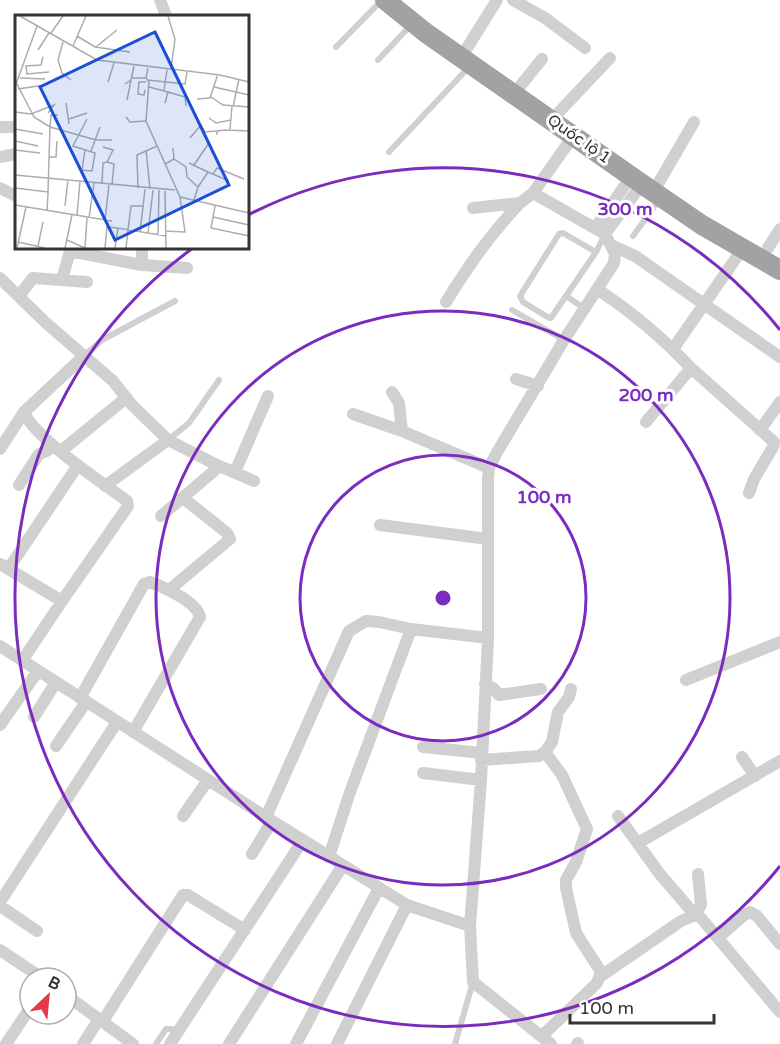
<svg xmlns="http://www.w3.org/2000/svg" width="780" height="1044" viewBox="0 0 780 1044" font-family="'Varela Round',sans-serif">
	<style>
		.lines { fill: none; stroke-linecap: round; stroke-linejoin: round }
		.service { stroke: #d0d0d0; stroke-width: 6 }
		.minor { stroke: #d0d0d0; stroke-width: 12 }
		.trunk { stroke: #a2a2a2; stroke-width: 20 }
		.ring { fill: none; stroke: #7b2cbf; stroke-width: 3 }
		.labels { text-anchor: middle; dominant-baseline: central; stroke-width: 6; stroke-linejoin: round; paint-order: stroke }
		.street-label { font-size: 16px; fill: #333; stroke: #fff }
		.inset-road { fill: none; stroke: #adadad; stroke-width: 1.5 }
		.view { fill: #1d4ed8; fill-opacity: 0.15; stroke: #1d4ed8; stroke-width: 3 }
		.inset-edge { fill: none; stroke: #333; stroke-width: 3 }
		.centre { fill: #7b2cbf; stroke: #fff; stroke-width: 3 }
		.ring-label { font-size: 18px; text-anchor: middle; font-weight: bold; fill: #7b2cbf; stroke: #fff; stroke-width: 6; stroke-linejoin: round; paint-order: stroke }
	</style>
	<rect width="100%" height="100%" fill="#fff"/>
	<g class="lines">
		<path class="service" d="M336 47 382 0
			M378 60 411 25
			M389 152 469 67
			M633 236 659 200
			M566 296 551 318H549L523 302 520 296 559 234 563 233 596 252
			M584 308 566 296 596 252 605 234
			M512 310 564 340
			M85 355 102 340 175 301
			M168 440 189 423 219 380
			M156 1044 166 1029H172L178 1031
			M455 1044 473 982"/>
		<path class="minor" d="M160 0 166 16
			M513 0 545 18 585 48
			M467 48 497 0
			M521 85 542 59
			M559 112 610 58
			M0 127H16
			M0 157 16 154
			M659 182 694 122
			M0 188 16 196
			M533 193 605 234 642 184
			M473 208 520 203 533 193 574 135
			M595 228 631 177
			M611 245 635 256 780 357
			M768 248 780 229
			M70 251 142 265 187 268
			M142 265V248
			M0 278 45 322 113 381 132 405 168 440 217 465 254 481
			M62 279 71 248
			M597 289C632 312 663 338 691 368L646 422
			M19 296 33 278 87 282
			M446 302C469 265 489 236 520 203
			M673 349 743 248
			M691 368 774 442 773 447 754 479 749 493
			M516 379 538 386
			M392 392 399 403 402 431 489 468
			M353 414 402 431
			M760 430 780 402
			M0 449 24 412
			M61 451 126 398
			M235 472 268 396
			M19 485 39 454 47 451 52 444
			M105 486 168 440
			M161 516 214 471 217 465
			M380 525 488 539
			M0 564 62 601 128 506 127 501C103 483 34 438 24 412L85 355
			M9 568 78 465
			M169 590 230 539 227 533 183 498
			M0 646 266 817 407 905 470 926
			M22 661 62 601
			M686 680 780 642
			M485 684 493 688 499 695 541 689
			M80 698 144 584 150 582C164 587 197 602 200 617L133 732
			M34 717 56 682
			M0 725 38 671
			M56 746 86 702
			M423 747 482 753
			M742 757 755 776
			M481 760 539 756 545 752 552 742 558 712 569 697 571 689
			M423 773 481 780
			M183 816 208 780
			M618 816 659 873 695 915 701 905 698 874
			M266 817 349 631 366 621 379 622 411 629 488 638
			M638 843 780 761
			M252 854 272 821
			M329 857 349 795 411 629
			M0 902 117 722
			M0 906 37 931
			M718 938 744 915 750 912 757 916 780 944
			M0 950 42 978
			M601 976 681 921 695 915 701 918 780 1012
			M66 995 133 1044
			M103 1021 183 895H188L245 930
			M542 1036 597 983 601 972 576 933 566 888V880L576 862 587 829 562 775 545 752
			M6 1044 30 1008
			M83 1044 99 1019
			M170 1044 303 840
			M229 1044 343 865
			M296 1044 379 888
			M337 1044 407 905
			M551 1044 473 982 470 926 481 780 488 638V479L489 468 496 454 564 340 614 263 615 254 605 234
			M577 1044 578 1043"/>
		<path class="trunk" d="M385 0 426 33 642 184 702 225 780 270"/>
	</g>
	<g class="ring">
		<circle cx="443" cy="598" r="143"/>
		<circle cx="443" cy="598" r="287"/>
		<path d="M780 866A430 430 0 1 1 193 248M248 215A430 430 0 0 1 780 330"/>
	</g>
	<g class="labels">
		<g class="street-label">
			<text transform="translate(579 139) rotate(35)">Quốc lộ 1</text>
		</g>
	</g>
	<g transform="translate(15 15)">
		<rect width="234" height="234" fill="#fff"/>
		<path class="inset-road" d="M5 1 82 45 205 60 234 67M153 1 160 24 156 54M36 18 48 1M62 21 80 32 115 37M48 27 43 45 47 58 56 65M58 31 71 1M81 32 102 15M23 35 34 18M10 51 26 50 28 42M11 51 12 59 34 57M5 63 30 64M117 63H131L133 53M131 63 134 67 131 106 165 182 170 217 150 216M132 65 170 69 172 57M93 67 99 48M2 69 19 102 35 112M110 69 116 65 119 51M0 72 22 11M134 72 153 77 150 88M199 72 234 80M3 74 30 70M130 75 129 80 123 79 124 67H131M149 75 152 55M153 77 170 82 171 91M196 82 208 90 234 92M182 84 195 83 203 59M112 85 116 65M51 88 54 109M218 92 224 64M0 97 16 99 39 90 33 98M111 102 115 107 131 106M194 103 201 108 216 105M54 104 72 98M35 112 36 100H43M0 114 28 119M215 114 217 91M202 120V116L210 115 234 116M175 123 186 110 190 117 201 116M0 126 23 131M88 132 98 135 92 147M0 135 25 138M131 135 135 174M76 136 85 112M34 142H41L42 126M159 144 171 152 172 162 183 172 179 185M174 148 193 157M150 149 159 144 158 133M179 150 194 128M65 155 77 156 80 138 58 131 72 104M67 155 70 135M198 159 202 153 229 164M0 160 160 175M87 169 88 148 92 147 99 149 97 170M183 172 193 157 214 166M0 173 33 177 35 112 81 125H97M123 173 122 140 142 131M150 176 151 233M165 182 234 198M0 190 97 206M50 191 53 165M200 191 196 213 234 221M32 196 33 177M62 201 65 166M198 202 234 210M74 203 79 168M90 205 94 170M113 215 116 191H128M125 217 130 174M133 218 138 175M143 220 144 175M52 225 70 233M3 227 30 233M23 231 28 207M2 233 11 192M50 233 57 200M70 233 72 203M90 233 92 212 103 213M100 233 103 213 151 221M111 233 113 215"/>
		<path class="view" d="M140 17 214 170 100 225 25 72Z"/>
		<rect width="234" height="234" class="inset-edge"/>
	</g>
	<circle cx="443" cy="598" r="9" class="centre"/>
	<g class="ring-label">
		<text x="625" y="215">300 m</text>
		<text x="646" y="401">200 m</text>
		<text x="544" y="503">100 m</text>
	</g>
	<g transform="translate(48 996) rotate(26)"><circle r="28" fill="#ffffff" stroke="#adadad" stroke-width="1.5"/>
	<path d="M0-4.5L10 22L0 15L-10 22Z" fill="#e63946"/>
	<text y="-9" font-size="16" font-weight="bold" text-anchor="middle" fill="#333333">B</text>
	</g>
	<path d="M570 1014v9h144v-9" fill="none" stroke="#333333" stroke-width="3"/>
	<text x="579" y="1014" font-size="18" fill="#333333" stroke="#ffffff" stroke-width="4.5" paint-order="stroke">100 m</text>
</svg>
